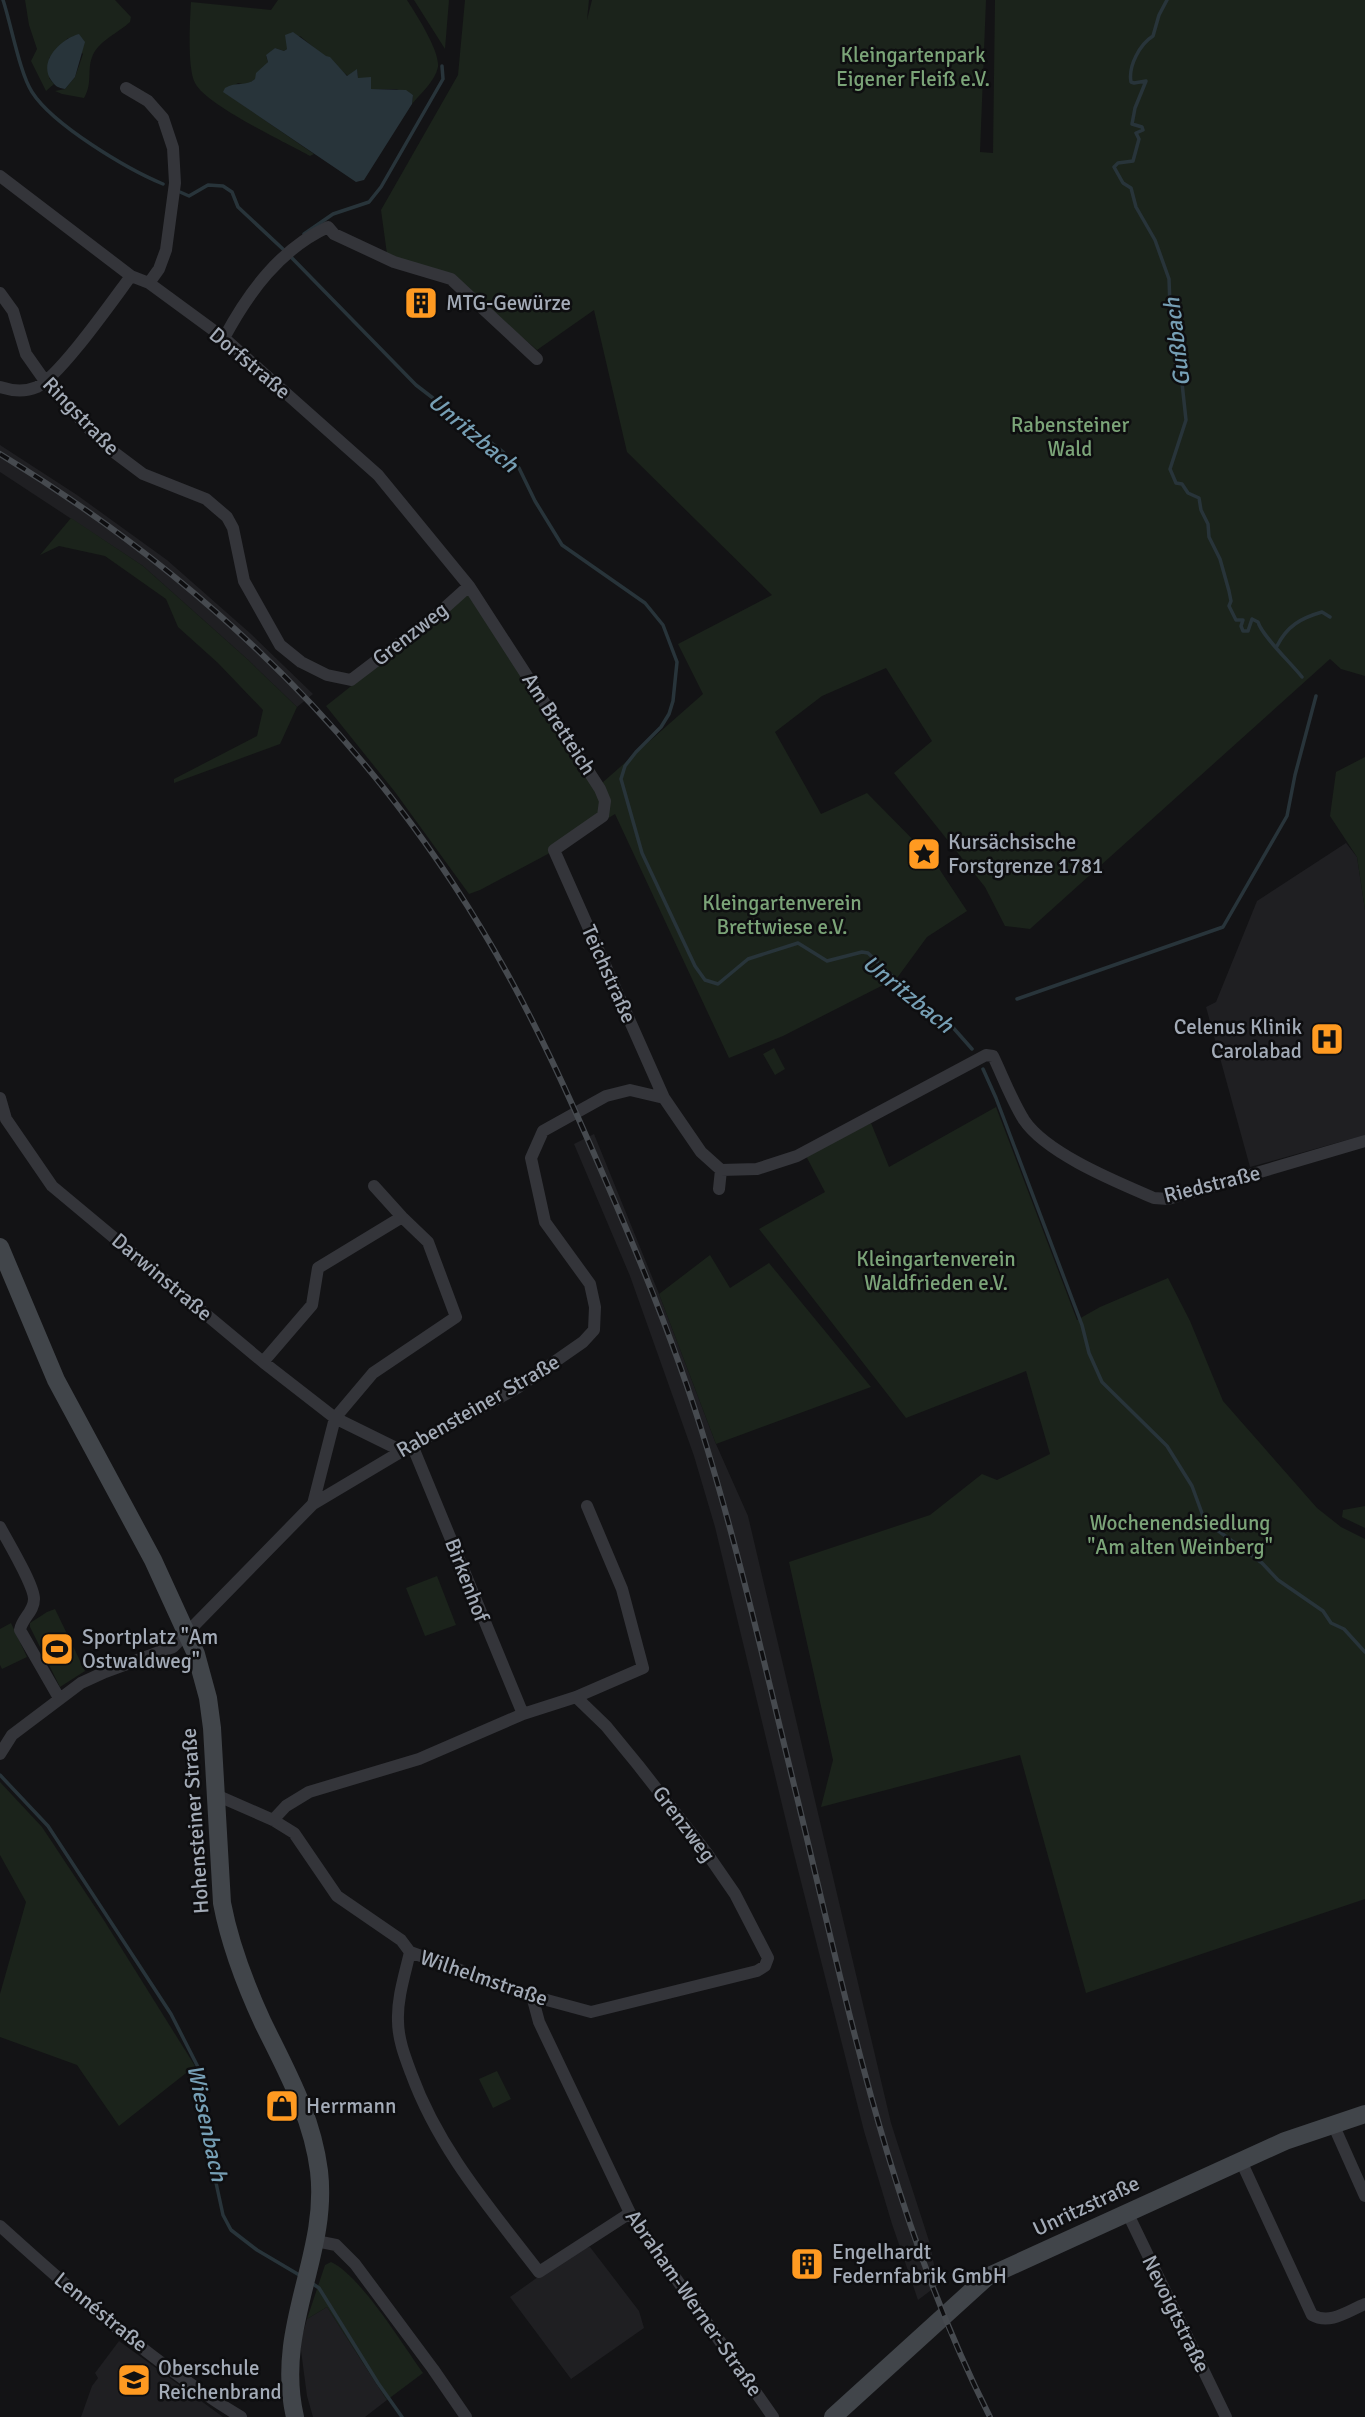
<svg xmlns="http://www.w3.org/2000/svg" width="1365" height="2417" viewBox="0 0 1365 2417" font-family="Signika,sans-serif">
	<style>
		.built { fill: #1f1f22 }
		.green { fill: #1b231b }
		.water { fill: #28343a }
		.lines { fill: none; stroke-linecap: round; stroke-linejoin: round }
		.stream { stroke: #28343a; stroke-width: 3.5 }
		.street { stroke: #34353a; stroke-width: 12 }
		.secondary { stroke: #41454a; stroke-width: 18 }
		.rail-casing { stroke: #464a4f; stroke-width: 6 }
		.rail { stroke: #0e0e10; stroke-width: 3.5; stroke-dasharray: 10; stroke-linecap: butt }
		.labels { text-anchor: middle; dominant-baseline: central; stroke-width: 5; stroke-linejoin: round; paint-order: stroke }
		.park-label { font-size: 21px; fill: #7ba478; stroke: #0e0e10 }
		.poi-label { font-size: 21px; fill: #a3abb7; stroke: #0e0e10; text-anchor: start }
		.street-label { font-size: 21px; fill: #a3abb7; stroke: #0e0e10 }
		.water-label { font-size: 23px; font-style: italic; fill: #769fb5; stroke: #0e0e10 }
	</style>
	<rect width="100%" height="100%" fill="#131315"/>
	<path class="built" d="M0 445 77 495 167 560 251 634 313 694 297 707 246 658 143 566 0 472Z
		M1346 843 1357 857 1365 910V1135L1250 1167 1206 1007 1216 1002 1257 901Z
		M594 1134 659 1294 716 1444 748 1516 891 2123 930 2244 938 2285 918 2300 892 2224 864 2131 793 1850 715 1527 694 1456 630 1276 574 1144Z
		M590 2247 639 2311 644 2328 571 2379 510 2297 577 2249Z
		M327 2307 387 2400 365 2417H313L307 2396 300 2343 307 2319Z
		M119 2341 223 2417H81L92 2386 98 2378 95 2373Z"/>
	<path class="green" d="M25 0H115L131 17 130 22C119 32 103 39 95 51 85 67 94 82 84 98L62 94 55 91 65 89 75 77 83 54 68 38 49 58V78L54 84 46 91 31 61 37 49 29 25Z
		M278 0H407C416 14 440 51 438 67 435 81 421 93 412 104L413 95 396 89H371L363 79 358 78 357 70 348 76 300 36 288 45 287 49 284 51 275 48 266 56 268 62 256 79 246 85 238 83 224 92 314 154 310 156C285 142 206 105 195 83 187 68 190 20 191 2L271 10Z
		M414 0H449L445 49Z
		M465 0H589L587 20 592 0H986L980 152 993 153 995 0H1365V676L1341 669 1330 659 1030 929 1005 926 985 887 894 773 932 741 886 668 822 696 775 732 821 814 867 793 934 861 967 911 927 937 897 978 783 1036 729 1058 615 814 561 847 480 890 469 894 395 792 326 706 475 588 602 783 703 694 678 644 772 595 627 452 594 310 537 350 450 276 387 254 381 210 458 75Z
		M71 518 143 566 246 658 297 707 280 744 174 783V779L257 736 263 710 218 663 178 627 166 599 105 556 59 546 40 555Z
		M1365 757V910L1357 857 1330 816 1336 772Z
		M774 1048 785 1069 775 1075 763 1054Z
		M996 1107 1077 1320 1100 1307 1168 1278 1190 1321 1223 1401 1317 1508 1341 1527 1365 1539V1899L1086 1993 1020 1755 821 1807 833 1760 789 1562 930 1515 982 1474 997 1480 1050 1454 1026 1371 906 1418 759 1229 825 1192 806 1156 871 1123 889 1167Z
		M710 1255 730 1288 769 1263 871 1387 716 1444 659 1294Z
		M1365 1506V1528L1342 1517 1343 1510Z
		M437 1576 456 1625 425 1636 406 1588Z
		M55 1609 85 1671 60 1687 30 1627V1623L47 1612Z
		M11 1623 27 1657 2 1669 0 1665V1629Z
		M0 1782 42 1827 105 1922 195 2066 119 2126 77 2065 0 2037V1994L26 1902 0 1855Z
		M497 2071 511 2099 493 2108 479 2079Z
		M331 2262C360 2275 403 2345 423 2373L387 2400 327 2307 307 2319 325 2265Z"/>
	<path class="water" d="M293 32 326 56 330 57 347 76 357 69 358 78 371 77V89L406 90 413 95 412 104 364 180 356 182 223 92 225 88C236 81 246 87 255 79L256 73 268 62 266 55 275 48 284 51 287 49 285 35Z
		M79 34 85 42 75 77 65 89C58 88 55 86 51 80 38 61 61 39 79 34Z"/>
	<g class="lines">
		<path class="stream" d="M3 0C11 24 20 74 32 92 53 125 127 169 163 184
			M1167 0 1159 15 1153 36C1140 44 1128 66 1131 82L1134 83 1146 81 1135 108 1132 124 1142 127 1143 130 1136 133 1139 139 1133 161 1118 163 1114 167 1123 183 1131 188 1136 207 1155 240 1169 279 1170 306 1176 327 1175 342 1179 349 1175 361 1182 383 1186 420 1170 469 1176 483 1182 484 1188 493 1199 498 1201 510 1208 524 1209 537 1220 559 1229 591 1231 601 1229 606 1236 620H1243L1241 626 1243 631H1248L1252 619 1258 622C1262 636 1291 663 1302 677
			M180 192 189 196 208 185 223 186 232 192 238 207 285 251
			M304 234 333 214 369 202 381 187 443 79 442 66
			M290 256 416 385 503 452 519 468 535 501 562 545 645 603 663 625 677 662 673 701 669 714 661 727 636 752 625 766 621 779 642 853 695 966 705 980 718 984 748 959 798 943 827 961 862 952 868 953 921 1004 949 1023 972 1049
			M1277 646C1287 626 1301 618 1322 612L1330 617
			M1017 999 1223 927 1287 816 1295 775 1316 696
			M983 1069 996 1098 1082 1325 1089 1353 1102 1382 1167 1446 1192 1486 1203 1516 1213 1527 1262 1563 1278 1580 1323 1611 1331 1623 1344 1629 1365 1652
			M0 1775 48 1826 171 2014 198 2067 203 2083 200 2109 223 2215 231 2230 257 2250 301 2276
			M310 2282 319 2288 378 2383 402 2417"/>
		<path class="street" d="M126 88 148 101 163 118 173 148 175 183 166 250 159 269 149 283
			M0 176 131 276 149 283 224 338 378 475 469 586 600 789 605 801 603 816 554 850 664 1098 701 1152 721 1170 757 1169 797 1156 986 1055 993 1056C1003 1077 1012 1101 1024 1120 1047 1154 1117 1182 1154 1198L1168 1199 1365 1141
			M0 293 13 311 26 354 45 381 92 432 111 450 143 474 206 499 227 517 233 528 244 581 280 645 301 662 327 675 351 680 439 613 469 586
			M224 338C248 293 280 249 328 227L334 234 394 262 451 279 537 359
			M0 387C12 391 25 392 37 387 60 376 113 300 131 276
			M0 1098 6 1119 52 1186 263 1362 335 1418 402 1451
			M719 1189 721 1170
			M263 1362 312 1305 318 1268 402 1217
			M412 1445 523 1714
			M313 1504 335 1418 373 1373 456 1317 428 1242 402 1217 374 1186
			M0 1527C8 1542 34 1585 34 1599 34 1612 22 1618 20 1630L59 1698
			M0 1754 12 1735 81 1683 105 1672 173 1647 313 1504 402 1451 517 1388 583 1342 594 1330 595 1307 590 1284 545 1222 531 1158 543 1131 606 1096 630 1090 664 1098
			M216 1795 273 1820 294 1833 337 1896 401 1940 410 1952 532 1996 591 2012 757 1971 765 1966 768 1958 735 1894 706 1852 638 1765 606 1726 576 1697
			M273 1820 286 1806 309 1792 419 1759 523 1714 576 1697 643 1668 622 1589 587 1506
			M410 1952C405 1974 397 1998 398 2021 398 2039 405 2057 411 2073 439 2150 490 2208 539 2272L630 2213
			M532 1996 539 2022 630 2213 773 2417
			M1333 2124 1365 2196
			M1241 2161 1312 2315C1330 2325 1348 2311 1365 2304
			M1127 2212 1226 2417
			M0 2226C74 2293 155 2365 241 2417
			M316 2241 336 2245 355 2264 433 2369 466 2417"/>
		<path class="secondary" d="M0 1247 56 1380 153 1560 196 1654 208 1698 212 1728 222 1903C230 1945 245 1984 263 2023 287 2072 312 2116 319 2171 329 2256 274 2327 295 2417
			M833 2417 987 2277 1285 2141 1365 2114"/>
		<defs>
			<path id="rail" d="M0 454C197 574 361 729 481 928 532 1012 572 1102 611 1193 647 1276 681 1361 707 1448 741 1560 767 1675 795 1789 847 2002 890 2219 990 2417"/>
		</defs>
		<use href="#rail" class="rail-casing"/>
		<use href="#rail" class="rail"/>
	</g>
	<defs>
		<symbol id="building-square" viewBox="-11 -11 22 22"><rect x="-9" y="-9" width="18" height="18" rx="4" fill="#ff9a21" stroke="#0e0e10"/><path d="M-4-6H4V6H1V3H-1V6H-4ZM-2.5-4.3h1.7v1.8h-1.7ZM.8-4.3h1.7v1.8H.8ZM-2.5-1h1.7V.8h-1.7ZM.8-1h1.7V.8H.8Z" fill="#111"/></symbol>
		<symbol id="sight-square" viewBox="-11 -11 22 22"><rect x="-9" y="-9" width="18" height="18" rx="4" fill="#ff9a21" stroke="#0e0e10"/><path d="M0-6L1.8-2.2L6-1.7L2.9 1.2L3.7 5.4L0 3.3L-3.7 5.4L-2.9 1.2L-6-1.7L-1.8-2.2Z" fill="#111"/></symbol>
		<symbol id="hospital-square" viewBox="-11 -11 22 22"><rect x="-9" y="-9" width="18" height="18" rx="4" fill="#ff9a21" stroke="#0e0e10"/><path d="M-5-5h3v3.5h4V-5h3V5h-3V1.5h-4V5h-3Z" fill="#111"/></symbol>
		<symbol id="stadium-square" viewBox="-11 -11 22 22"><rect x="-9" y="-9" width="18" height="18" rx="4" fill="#ff9a21" stroke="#0e0e10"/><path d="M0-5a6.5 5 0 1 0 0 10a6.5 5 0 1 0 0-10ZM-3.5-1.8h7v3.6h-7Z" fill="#111"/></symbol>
		<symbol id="shop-square" viewBox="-11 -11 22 22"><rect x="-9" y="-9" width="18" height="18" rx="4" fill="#ff9a21" stroke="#0e0e10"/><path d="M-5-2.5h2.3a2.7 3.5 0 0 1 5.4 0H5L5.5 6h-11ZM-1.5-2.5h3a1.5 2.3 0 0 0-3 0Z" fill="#111"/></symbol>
		<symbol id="school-square" viewBox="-11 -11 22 22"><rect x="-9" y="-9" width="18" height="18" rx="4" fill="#ff9a21" stroke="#0e0e10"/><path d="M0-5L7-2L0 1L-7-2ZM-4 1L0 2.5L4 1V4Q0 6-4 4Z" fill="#111"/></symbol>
	</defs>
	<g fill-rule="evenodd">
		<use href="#building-square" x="402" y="284" width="38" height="38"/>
		<use href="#sight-square" x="905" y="835" width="38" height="38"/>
		<use href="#hospital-square" x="1308" y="1020" width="38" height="38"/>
		<use href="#stadium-square" x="38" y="1630" width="38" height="38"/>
		<use href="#shop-square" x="263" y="2087" width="38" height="38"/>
		<use href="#building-square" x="788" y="2245" width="38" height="38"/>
		<use href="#school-square" x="115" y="2361" width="38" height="38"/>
	</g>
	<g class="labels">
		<g class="park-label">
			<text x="913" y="55">Kleingartenpark<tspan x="913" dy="24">Eigener Fleiß e.V.</tspan></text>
			<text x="1070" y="425">Rabensteiner<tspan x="1070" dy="24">Wald</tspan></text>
			<text x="782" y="903">Kleingartenverein<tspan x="782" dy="24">Brettwiese e.V.</tspan></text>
			<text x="936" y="1259">Kleingartenverein<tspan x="936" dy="24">Waldfrieden e.V.</tspan></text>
			<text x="1180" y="1523">Wochenendsiedlung<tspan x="1180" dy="24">"Am alten Weinberg"</tspan></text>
		</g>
		<g class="poi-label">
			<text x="446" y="303">MTG-Gewürze</text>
			<text x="948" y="842">Kursächsische<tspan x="948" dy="24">Forstgrenze 1781</tspan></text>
			<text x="1302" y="1027" text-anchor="end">Celenus Klinik<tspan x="1302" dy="24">Carolabad</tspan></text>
			<text x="82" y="1637">Sportplatz "Am<tspan x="82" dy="24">Ostwaldweg"</tspan></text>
			<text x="306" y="2106">Herrmann</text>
			<text x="832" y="2252">Engelhardt<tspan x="832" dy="24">Federnfabrik GmbH</tspan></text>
			<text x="158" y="2368">Oberschule<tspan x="158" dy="24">Reichenbrand</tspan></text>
		</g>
		<g class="street-label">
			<text transform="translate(250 363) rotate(40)">Dorfstraße</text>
			<text transform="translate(81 416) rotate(46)">Ringstraße</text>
			<text transform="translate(410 634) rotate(-38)">Grenzweg</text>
			<text transform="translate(559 724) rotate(57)">Am Bretteich</text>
			<text transform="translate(609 974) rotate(66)">Teichstraße</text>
			<text transform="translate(1212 1184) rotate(-14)">Riedstraße</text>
			<text transform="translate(162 1277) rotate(40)">Darwinstraße</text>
			<text transform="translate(478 1406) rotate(-30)">Rabensteiner Straße</text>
			<text transform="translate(467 1580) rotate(69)">Birkenhof</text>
			<text transform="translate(195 1821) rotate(-94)">Hohensteiner Straße</text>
			<text transform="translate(684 1824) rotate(53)">Grenzweg</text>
			<text transform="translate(484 1978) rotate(19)">Wilhelmstraße</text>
			<text transform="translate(1086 2206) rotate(-25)">Unritzstraße</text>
			<text transform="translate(694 2303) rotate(55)">Abraham-Werner-Straße</text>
			<text transform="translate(101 2312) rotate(39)">Lennéstraße</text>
			<text transform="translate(1176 2314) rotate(64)">Nevoigtstraße</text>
		</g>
		<g class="water-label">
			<text transform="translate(1177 342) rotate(-97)">Gußbach</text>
			<text transform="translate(473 433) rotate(40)">Unritzbach</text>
			<text transform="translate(908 994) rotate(39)">Unritzbach</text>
			<text transform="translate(207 2123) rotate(78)">Wiesenbach</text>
		</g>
	</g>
</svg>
